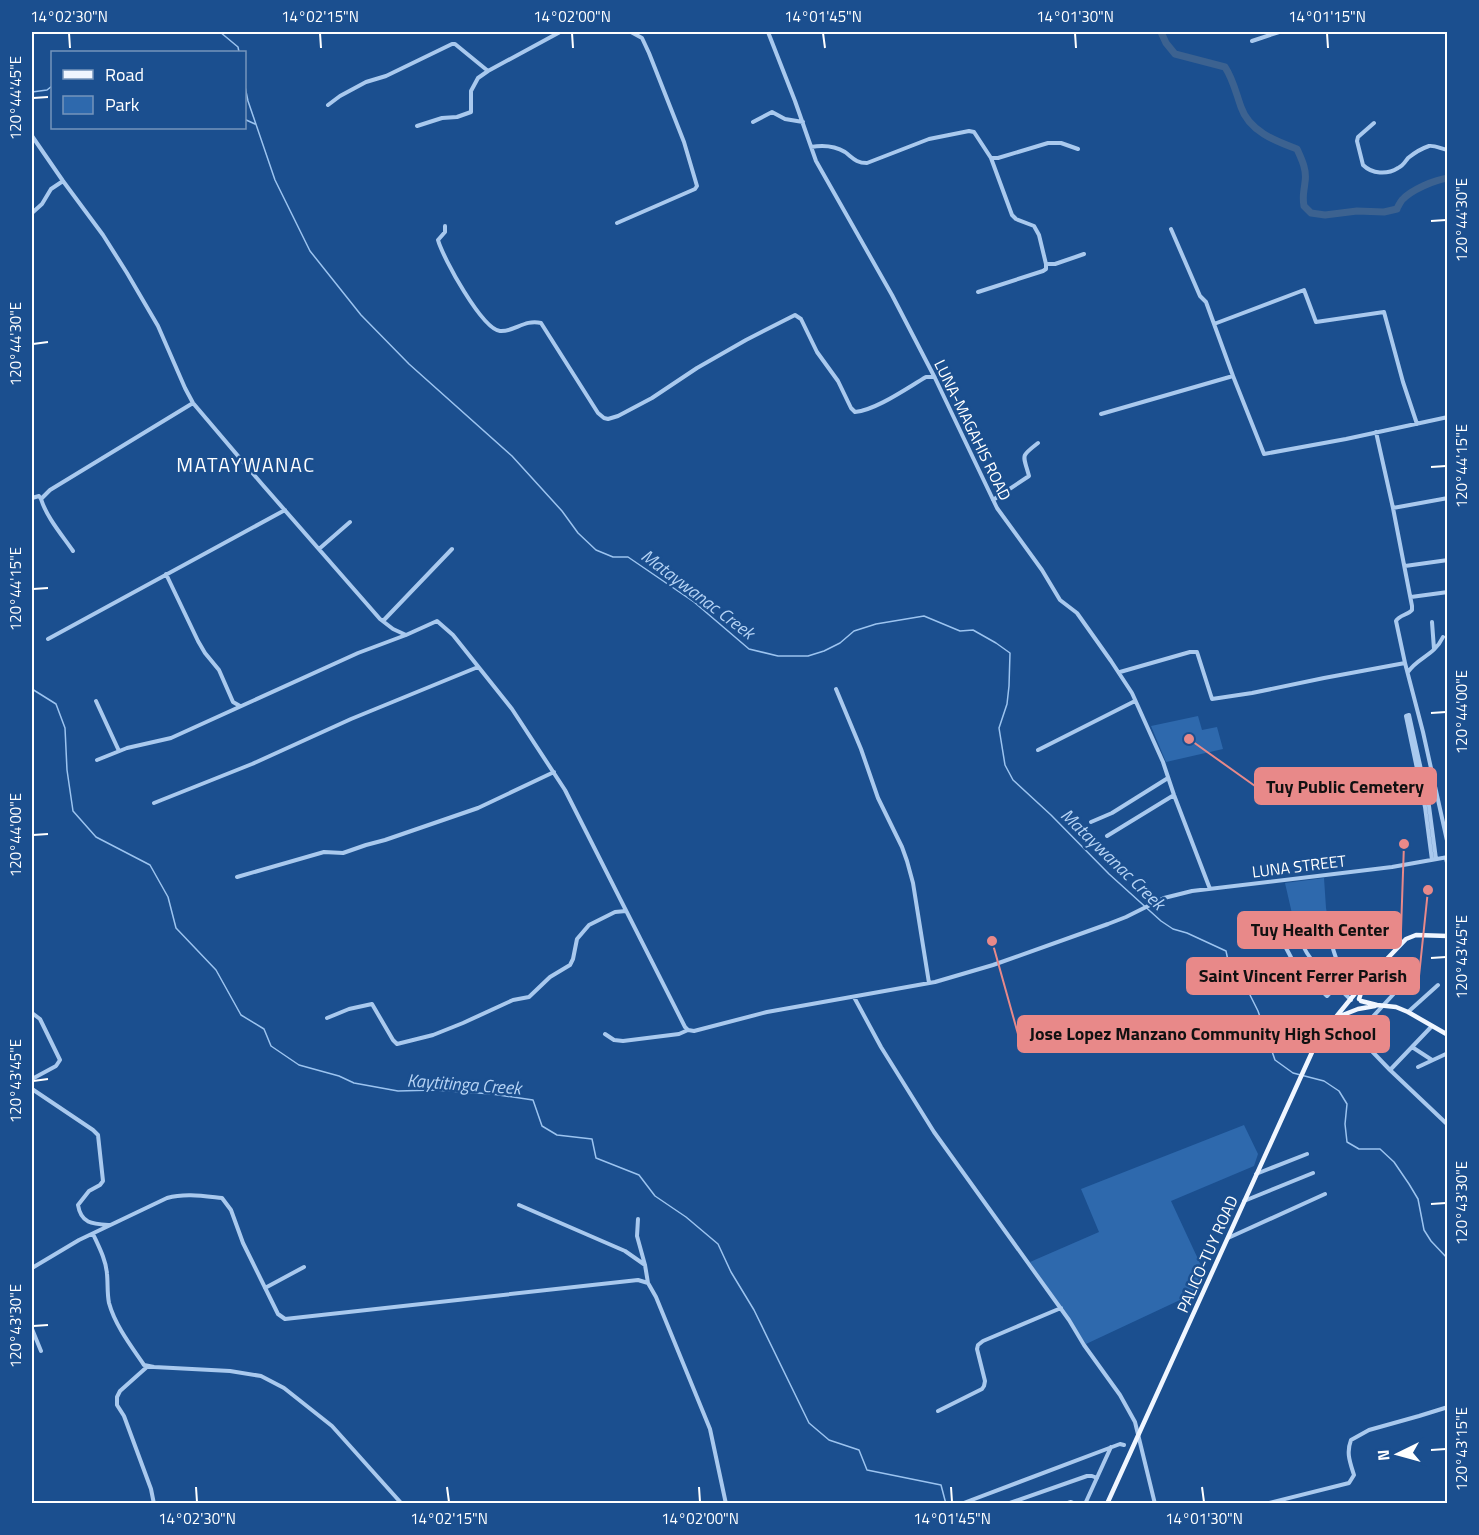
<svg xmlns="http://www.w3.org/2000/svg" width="1479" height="1535" viewBox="0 0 1479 1535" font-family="'Titillium Web',sans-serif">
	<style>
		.green { fill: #2e69ad }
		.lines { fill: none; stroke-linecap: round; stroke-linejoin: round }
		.stream { stroke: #9cc4f0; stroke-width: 1.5 }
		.river { stroke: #3c6290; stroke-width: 7 }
		.minor { stroke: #a9c9ee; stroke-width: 4 }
		.major { stroke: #f0f6ff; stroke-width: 4.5 }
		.ticks { fill: none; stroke: #fff; stroke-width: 2 }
		.labels { text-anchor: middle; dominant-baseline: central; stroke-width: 5; stroke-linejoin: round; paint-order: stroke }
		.street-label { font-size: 16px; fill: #fff; stroke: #1b4f8f }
		.water-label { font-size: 18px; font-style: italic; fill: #b5d3f5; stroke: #1b4f8f }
		.quarter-label { font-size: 20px; letter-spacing: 1.5px; fill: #fff; stroke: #1b4f8f }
		.leader { fill: none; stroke: #e88989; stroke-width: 2 }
		.callout-dot { fill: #e88989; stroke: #1b4f8f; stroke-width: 2 }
		.callout { fill: #e88989; stroke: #e88989; stroke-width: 2 }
		.callout-label { font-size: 18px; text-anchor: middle; font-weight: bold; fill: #111 }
		.neatline { fill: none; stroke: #fff; stroke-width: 2 }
		.ticks-label { font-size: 15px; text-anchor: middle; fill: #fff }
	</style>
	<rect width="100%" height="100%" fill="#1b4f8f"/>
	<path class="green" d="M1198 716 1202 730 1217 727 1223 749 1166 762 1151 726Z
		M1324 878 1326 908 1331 935 1296 931 1285 883Z
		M1244 1125 1258 1154 1254 1166 1171 1201 1205 1274 1197 1292 1086 1344 1030 1262 1099 1232 1081 1189Z"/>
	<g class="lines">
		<path class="stream" d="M220 32 238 47 239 52
			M244 82 248 101 275 180 310 251 361 315 409 364 512 456 562 511 578 533 596 550 613 557H628L694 602 749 649 778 656H808L824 651 840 643 854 631 876 624 924 616 960 631 973 630 996 643 1010 653 1009 686 1007 704 999 728 1005 765 1013 780 1051 815 1109 874 1161 921 1173 929 1187 933 1226 951 1229 965 1234 978 1245 985 1258 1011 1275 1060 1293 1073 1324 1081 1339 1091 1347 1104 1345 1124 1347 1142 1359 1149H1380L1394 1162 1409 1184 1418 1199 1424 1230 1431 1241 1448 1259
			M32 92 47 90 52 86
			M244 119 255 124
			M32 689 56 704 65 728 67 770 73 811 96 837 150 865 168 897 176 928 216 970 241 1015 264 1029 271 1046 299 1065 339 1076 354 1083 398 1091 435 1090 492 1094 533 1100 542 1126 557 1135 592 1139 596 1158 639 1175 655 1196 686 1217 718 1244 731 1272 754 1310 809 1423 829 1440 859 1450 867 1470 941 1485 946 1504"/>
		<path class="river" d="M1161 32 1166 43 1175 54 1225 67C1233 79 1236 93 1241 107 1249 131 1275 141 1297 149 1302 160 1307 170 1305 182 1304 193 1302 195 1304 206L1311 213 1325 215 1357 211 1384 212 1397 209C1397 208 1401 201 1402 200 1411 190 1434 180 1448 178"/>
		<path class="minor" d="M768 32 795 101 816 161 892 295 935 378 997 508 1042 570 1060 600 1077 613 1111 661 1132 693 1163 762 1174 795 1210 889
			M1252 41 1279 32
			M328 105 340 96 366 82 386 76 452 44H455L488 71
			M753 122 772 112 785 119 803 122
			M1374 123 1358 137 1357 141 1363 165C1372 174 1387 175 1398 168 1403 166 1405 162 1408 158 1413 154 1423 148 1429 146 1434 145 1442 149 1448 150
			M417 126 442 118 457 117 471 112V91L478 78 488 71 560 32
			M32 136 63 181 103 235 127 273 158 326 185 388 193 403 261 483 380 619 393 629 406 635 437 621 453 635 512 709 565 790 685 1027 688 1030 694 1031 767 1012 935 982 993 965 1108 924 1126 917 1164 898 1192 891 1392 867 1448 857
			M811 147C822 145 835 146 845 152 853 158 856 163 867 163L929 139 969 131 974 132 991 158H998L1048 143H1061L1078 149
			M991 158 1012 215 1016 219 1034 226 1039 235 1046 264H1055L1084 254
			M32 213 42 204 51 189 63 181
			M617 223 695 189 697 186 684 142 649 53 642 38 631 32
			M445 226V232L438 240C443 258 482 329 500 331 515 332 524 319 541 323L598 413 604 418 608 419 618 416 652 398 697 368 746 340 795 315 801 319 817 352 838 381 851 408 855 412C876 410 907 388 926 377H934
			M1171 229 1200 296 1206 302 1233 376
			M978 292 1043 271 1046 269V264
			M1214 324 1304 290 1316 322 1384 312 1403 382 1417 424
			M1101 414 1233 376 1264 454 1346 439 1448 417
			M1376 432 1393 508 1412 606V610C1408 615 1399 615 1396 621L1405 663
			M32 498 39 496 41 499
			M993 500 1029 476C1023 454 1020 457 1038 443
			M1393 508 1448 498
			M319 549 350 522
			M73 551C62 535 47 518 41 499L50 490 193 403
			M1405 566 1448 560
			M166 574 198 641 205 653 219 670 233 702 240 706
			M1411 597 1448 592
			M383 621 452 549
			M1432 622 1434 649
			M48 639 285 510
			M1120 672 1190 652H1197L1212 699 1252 693 1324 678 1405 663 1423 732 1448 845
			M1408 672C1418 657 1434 656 1443 637
			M836 689 861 749 878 798 902 847 907 861 913 883 929 983
			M96 701 119 751
			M1038 750 1135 701
			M97 760 127 748 171 738 358 653 406 635
			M1406 775 1418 773
			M154 803 252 764 351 719 478 667
			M1091 822 1112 813 1168 778
			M1107 836 1174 795
			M1446 858 1448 867
			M1432 860 1425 807 1406 716 1409 715 1429 806 1436 859
			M237 877 324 852 343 853 366 845 385 840 478 808 554 772
			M1286 943 1332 944C1333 952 1337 958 1338 966L1345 972 1346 976 1327 996 1294 963 1285 946Z
			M1303 944C1306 960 1339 987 1351 1000
			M854 997 881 1047 934 1132 1069 1320 1084 1345 1120 1395 1135 1422 1155 1504
			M1408 1012 1438 985
			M32 1013 40 1019 60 1060 56 1066 32 1079
			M1339 1017 1390 1070 1448 1125
			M327 1018 349 1009 372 1004 393 1040 397 1044 433 1035 463 1023 513 1000 529 997 550 977 570 965 573 959 577 939 589 925 615 912 626 911
			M605 1034 614 1040 623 1041 679 1034 688 1030
			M1357 1034 1400 987 1412 972
			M1412 1047 1432 1060
			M1418 1067 1448 1053
			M1390 1070 1432 1026
			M32 1089 93 1130 98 1135 103 1181 100 1185 89 1191 78 1205C81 1224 93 1224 110 1225
			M1256 1174 1307 1154
			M1244 1201 1313 1173
			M519 1205 625 1251 645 1265
			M638 1219 637 1236 645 1265 648 1283
			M93 1234C99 1247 106 1260 107 1274 108 1284 107 1293 109 1303 115 1325 131 1346 144 1365L154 1367 230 1371 261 1376 284 1388 332 1426 402 1504
			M1228 1238 1325 1194
			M32 1268 79 1240 167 1198C185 1193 203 1196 222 1198L231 1210 243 1243 278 1314 285 1319 638 1280 648 1283 656 1297 710 1429 726 1504
			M265 1288 304 1267
			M32 1329 41 1351
			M148 1366 120 1391 117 1397V1405L124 1416 151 1489 154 1504
			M938 1411 982 1389 984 1386 985 1381 977 1349 978 1345 983 1341 1061 1308
			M961 1504 1120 1444 1124 1445
			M1007 1504 1087 1476H1092L1097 1478
			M1065 1504 1071 1502 1076 1504
			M1085 1504 1111 1447
			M1265 1504 1349 1483 1354 1475C1350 1462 1346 1453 1351 1440L1369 1430 1419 1416 1448 1407"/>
		<path class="major" d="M1359 999C1362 983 1380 975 1386 960
			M1361 1001 1377 1005 1396 1007 1408 1012 1448 1035
			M1335 1018 1358 1009 1375 1006
			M1107 1504 1318 1039 1362 985 1406 939 1416 935 1448 936"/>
	</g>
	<path class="ticks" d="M69 33 70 48M320 33 321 48M572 33 573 48M823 33 825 48M1075 33 1076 48M1327 33 1328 48M33 98 48 97M1431 221 1446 220M33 344 48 342M1431 467 1446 466M33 589 48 588M1431 713 1446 712M33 835 48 834M1431 958 1446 957M33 1081 48 1079M1431 1204 1446 1203M33 1326 48 1325M1431 1450 1446 1449M196 1487 197 1502M447 1487 449 1502M699 1487 700 1502M951 1487 952 1502M1202 1487 1204 1502"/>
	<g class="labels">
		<g class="street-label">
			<text transform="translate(973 430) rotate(64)">LUNA-MAGAHIS ROAD</text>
			<text transform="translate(1299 866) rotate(-7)">LUNA STREET</text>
			<text transform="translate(1207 1254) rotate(-66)">PALICO-TUY ROAD</text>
		</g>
		<g class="water-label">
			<text transform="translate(698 594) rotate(37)">Mataywanac Creek</text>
			<text transform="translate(1113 859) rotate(44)">Mataywanac Creek</text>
			<text transform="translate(464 1084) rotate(4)">Kaytitinga Creek</text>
		</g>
		<g class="quarter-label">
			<text x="246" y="464">MATAYWANAC</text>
		</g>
	</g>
	<path class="leader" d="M1189 739L1255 786M1404 844L1401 930M1428 890L1419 976M992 941L1018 1034"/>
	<g class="callout-dot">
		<circle cx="1189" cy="739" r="6"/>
		<circle cx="1404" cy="844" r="6"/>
		<circle cx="1428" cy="890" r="6"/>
		<circle cx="992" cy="941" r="6"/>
	</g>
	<g class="callout">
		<rect x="1255" y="768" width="181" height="36" rx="6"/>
		<rect x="1238" y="912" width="163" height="36" rx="6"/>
		<rect x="1187" y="958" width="232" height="36" rx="6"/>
		<rect x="1018" y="1016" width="371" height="36" rx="6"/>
	</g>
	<g class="callout-label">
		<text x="1345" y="793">Tuy Public Cemetery</text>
		<text x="1320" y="936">Tuy Health Center</text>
		<text x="1303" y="982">Saint Vincent Ferrer Parish</text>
		<text x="1203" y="1040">Jose Lopez Manzano Community High School</text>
	</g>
	<rect width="1479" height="1535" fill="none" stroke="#1b4f8f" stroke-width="66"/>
	<rect x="51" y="51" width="195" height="78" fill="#1b4f8f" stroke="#7695bc" stroke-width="1.5"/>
	<rect x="63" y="70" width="30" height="9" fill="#f0f6ff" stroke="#7695bc" stroke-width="1.5"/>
	<text x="105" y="81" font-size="18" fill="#ffffff">Road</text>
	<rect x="63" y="96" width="30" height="18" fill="#2e69ad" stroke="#7695bc" stroke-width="1.5"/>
	<text x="105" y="111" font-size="18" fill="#ffffff">Park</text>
	<g transform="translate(1398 1454) rotate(265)" stroke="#1b4f8f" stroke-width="4.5" paint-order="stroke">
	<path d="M0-4.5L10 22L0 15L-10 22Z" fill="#ffffff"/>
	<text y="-9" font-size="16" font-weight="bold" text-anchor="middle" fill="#ffffff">N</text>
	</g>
	<rect x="33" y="33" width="1413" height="1469" class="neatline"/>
	<g class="ticks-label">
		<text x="69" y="22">14°02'30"N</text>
		<text x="320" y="22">14°02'15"N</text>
		<text x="572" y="22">14°02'00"N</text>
		<text x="823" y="22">14°01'45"N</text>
		<text x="1075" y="22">14°01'30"N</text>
		<text x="1327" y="22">14°01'15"N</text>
		<text transform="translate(16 98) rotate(-90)" y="5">120°44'45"E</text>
		<text transform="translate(1462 220) rotate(-90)" y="5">120°44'30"E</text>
		<text transform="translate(16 344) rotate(-90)" y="5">120°44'30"E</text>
		<text transform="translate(1462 466) rotate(-90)" y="5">120°44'15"E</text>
		<text transform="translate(16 589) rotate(-90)" y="5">120°44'15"E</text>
		<text transform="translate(1462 712) rotate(-90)" y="5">120°44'00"E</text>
		<text transform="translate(16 835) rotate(-90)" y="5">120°44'00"E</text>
		<text transform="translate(1462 957) rotate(-90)" y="5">120°43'45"E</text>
		<text transform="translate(16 1081) rotate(-90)" y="5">120°43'45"E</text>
		<text transform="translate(1462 1203) rotate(-90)" y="5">120°43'30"E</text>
		<text transform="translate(16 1326) rotate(-90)" y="5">120°43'30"E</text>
		<text transform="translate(1462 1449) rotate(-90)" y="5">120°43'15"E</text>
		<text x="197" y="1524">14°02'30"N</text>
		<text x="449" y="1524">14°02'15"N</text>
		<text x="700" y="1524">14°02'00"N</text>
		<text x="952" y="1524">14°01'45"N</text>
		<text x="1204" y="1524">14°01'30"N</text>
	</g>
</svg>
